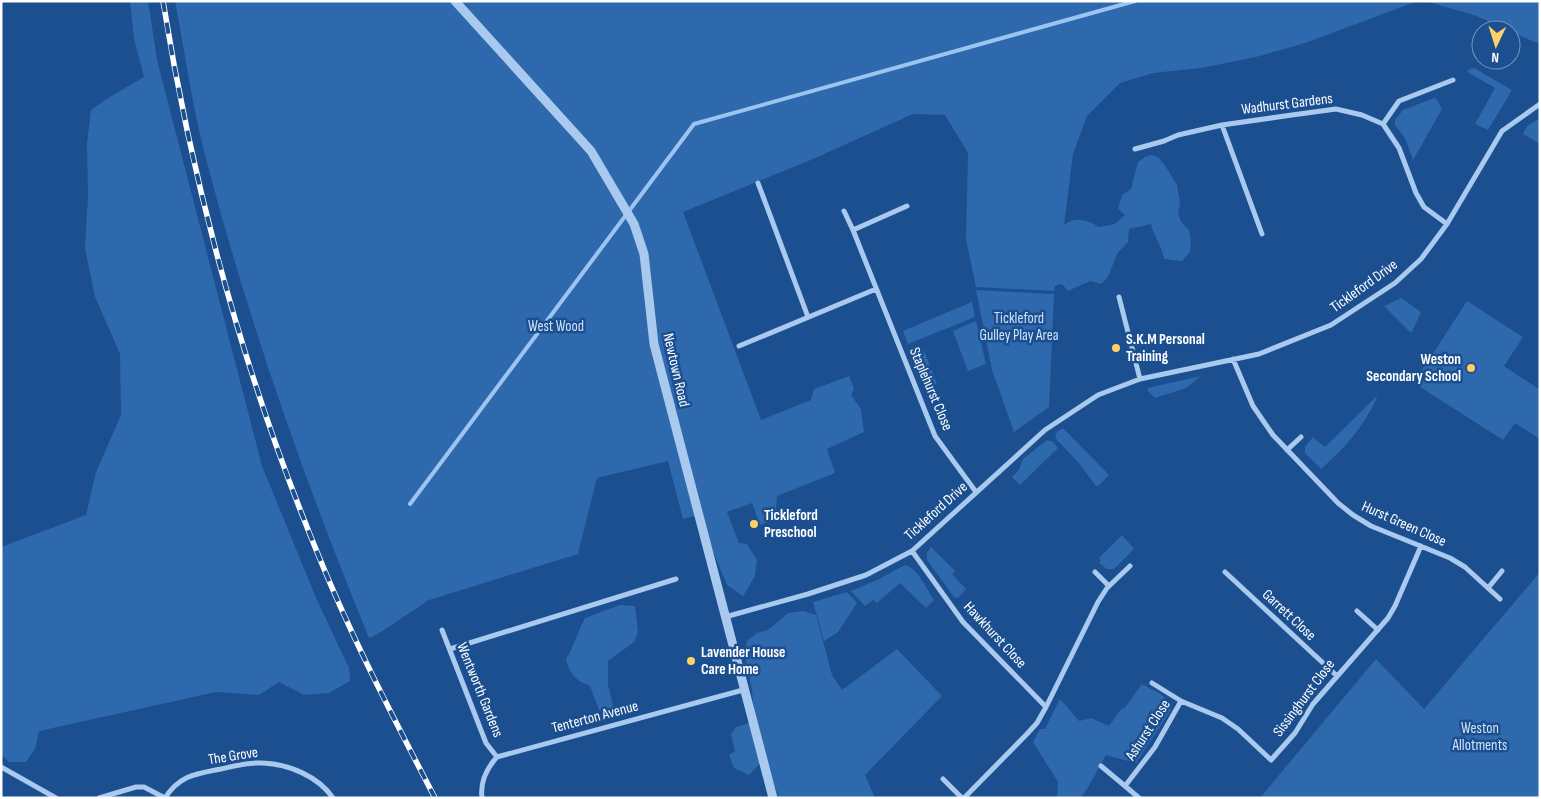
<svg xmlns="http://www.w3.org/2000/svg" width="1541" height="799" viewBox="0 0 1541 799" font-family="'Sofia Sans Condensed',sans-serif">
	<style>
		.green { fill: #2e69ad }
		.lines { fill: none; stroke-linecap: round; stroke-linejoin: round }
		.stream { stroke: #9cc4f0; stroke-width: 4 }
		.minor { stroke: #a9c9ee; stroke-width: 5 }
		.tertiary { stroke: #a9c9ee; stroke-width: 9 }
		.rail-casing { stroke: #fff; stroke-width: 5.5 }
		.rail { stroke: #1b4f8f; stroke-width: 4; stroke-dasharray: 11; stroke-linecap: butt }
		.poi-dot { fill: #ffd166; stroke: #1b4f8f; stroke-width: 2 }
		.labels { text-anchor: middle; dominant-baseline: central; stroke-width: 5; stroke-linejoin: round; paint-order: stroke }
		.street-label { font-size: 15px; fill: #fff; stroke: #1b4f8f }
		.park-label { font-size: 15px; fill: #cfe3fa; stroke: #1b4f8f }
		.poi-label { font-size: 15px; font-weight: bold; fill: #fff; stroke: #1b4f8f; text-anchor: start }
	</style>
	<rect width="100%" height="100%" fill="#1b4f8f"/>
	<path class="green" d="M130 1H148L157 60 262 466 317 600 349 668 350 681 329 693 304 695 279 682 259 695 216 692 39 731 35 749 26 762H9L1 754V547L86 515 96 472 121 415 120 354 95 297 85 248 88 196 87 144 91 110 108 98 144 77 134 39Z
		M175 1H1418L1305 43 1256 57 1201 68 1153 73 1120 83 1087 116 1073 154 1064 225C1075 216 1087 220 1099 227L1115 224 1125 215 1118 209 1122 195 1131 189 1138 162 1145 157 1152 155 1159 158 1166 167 1177 185 1180 203 1178 213 1181 222 1189 230 1191 240 1190 252 1182 261 1164 259C1162 246 1154 237 1151 224L1129 229 1128 242 1117 254 1108 277 1101 284 1090 281 1068 291 1062 284 1055 286 1054 291 976 287 966 239 968 153 945 115 913 114 813 159 683 212 761 420 811 400 814 389 849 376 854 389 851 395 861 409 864 432 827 449 835 473 777 496 775 520 760 525 752 503 727 512 739 543 747 544 757 560 755 576 743 596 727 585 698 515 683 519 668 461 597 478 578 554 429 600 378 634 369 638C303 477 245 312 202 143 191 97 184 48 175 1Z
		M1425 1H1540V44L1511 32V30H1506L1477 16Z
		M1474 68 1512 90 1488 130 1475 124 1495 88 1467 72 1469 69Z
		M1434 98 1437 100 1442 109 1413 160 1405 138 1395 125V120L1403 110Z
		M1540 118V144L1523 134 1527 126Z
		M976 290 1054 294 1049 407 1014 432 992 370Z
		M1401 298 1421 312 1412 332H1410L1384 306Z
		M1467 301 1523 337 1504 366 1540 390V439L1515 423 1503 440 1414 383Z
		M972 302 975 317 908 344 903 331Z
		M976 321 986 364 968 371 953 331Z
		M924 351 937 384 926 388 913 356Z
		M1201 376 1186 388 1155 398 1147 390 1148 388Z
		M1376 397 1377 398C1364 426 1344 449 1321 469L1305 453V447L1313 437 1325 447Z
		M1063 428 1109 475 1098 486H1096L1078 462 1055 438 1057 432Z
		M1047 440 1053 442 1058 448 1020 485 1012 477 1019 470 1023 459Z
		M1122 535 1134 549 1114 569H1107L1099 563 1101 560 1099 558Z
		M931 547 955 571 952 574 966 589 958 598 954 597 927 560V553Z
		M905 565C918 568 927 590 934 600L926 608 900 583 877 603 873 600 865 606 851 591 877 580Z
		M1540 572V798H1260L1376 659 1424 709Z
		M847 592 857 603 838 632 824 641 813 602Z
		M620 605 635 606 638 632 634 642 608 661V685L613 706 609 713 599 710 590 686C576 681 569 673 566 659 574 646 578 631 585 618Z
		M803 611 816 615 832 675 842 690 897 649 942 696 865 775 875 798H779L765 758 749 775 734 768 729 755 735 751 731 734 736 727 755 721 752 690 745 654 747 641 757 633 768 630 788 613Z
		M1142 684C1152 690 1172 697 1171 710L1136 763 1106 755C1097 769 1091 786 1080 798H1057L1058 782 1033 742 1040 729H1045L1060 699 1079 721 1091 718 1109 726 1122 708 1124 709Z"/>
	<g class="lines">
		<path class="stream" d="M410 504 694 124 1135 1"/>
		<path class="minor" d="M1383 124 1399 101 1453 80
			M1222 125 1262 234
			M1135 149 1164 141 1178 135 1222 125 1292 115 1336 109 1362 115 1383 124 1399 148 1416 193 1424 207 1447 224
			M758 183 808 317
			M907 206 853 230 935 436 976 492
			M844 211 853 230
			M1119 297 1140 379
			M739 346 876 289
			M1233 359 1253 406 1273 435 1338 503 1353 515 1371 526 1450 558 1465 567 1500 599
			M1287 450 1301 437
			M912 551 963 622 1046 707
			M1095 572 1109 586
			M1225 572 1336 675
			M1488 588 1502 571
			M1357 611 1378 630
			M725 617 808 594 866 575 912 551 1045 430 1098 395 1140 379 1259 354 1331 325 1395 283 1421 259 1447 224 1502 131 1540 104
			M442 630 486 743 497 757
			M450 649 676 579
			M1152 683 1181 701
			M1101 766 1125 786
			M1 767 56 798
			M943 779 962 798
			M99 798 136 787H144L165 798
			M165 798C180 775 196 774 221 769 234 766 249 762 263 763 288 764 318 776 333 798
			M482 798C480 782 486 769 497 757L743 690
			M964 798 1026 735 1037 723 1046 707 1098 602 1107 588 1130 566
			M1139 798 1125 786 1155 747 1181 701 1222 718 1238 729 1271 760 1295 733 1313 704 1388 618 1395 606 1421 546"/>
		<path class="tertiary" d="M455 1 591 151 634 224 644 254 654 344 773 798"/>
		<defs>
			<path id="rail" d="M163 1C194 194 247 384 322 564 355 644 395 721 435 798"/>
		</defs>
		<use href="#rail" class="rail-casing"/>
		<use href="#rail" class="rail"/>
	</g>
	<g class="poi-dot">
		<circle cx="1116" cy="348" r="5"/>
		<circle cx="1471" cy="368" r="5"/>
		<circle cx="754" cy="524" r="5"/>
		<circle cx="691" cy="661" r="5"/>
	</g>
	<g class="labels">
		<g class="street-label">
			<text transform="translate(1287 104) rotate(-7)">Wadhurst Gardens</text>
			<text transform="translate(1364 286) rotate(-36)">Tickleford Drive</text>
			<text transform="translate(676 370) rotate(77)">Newtown Road</text>
			<text transform="translate(931 389) rotate(67)">Staplehurst Close</text>
			<text transform="translate(936 511) rotate(-42)">Tickleford Drive</text>
			<text transform="translate(1404 524) rotate(24)">Hurst Green Close</text>
			<text transform="translate(1289 615) rotate(43)">Garrett Close</text>
			<text transform="translate(995 635) rotate(47)">Hawkhurst Close</text>
			<text transform="translate(480 690) rotate(68)">Wentworth Gardens</text>
			<text transform="translate(1304 698) rotate(-53)">Sissinghurst Close</text>
			<text transform="translate(595 717) rotate(-15)">Tenterton Avenue</text>
			<text transform="translate(1148 730) rotate(-57)">Ashurst Close</text>
			<text transform="translate(233 756) rotate(-9)">The Grove</text>
		</g>
		<g class="park-label">
			<text x="1019" y="318">Tickleford<tspan x="1019" dy="17">Gulley Play Area</tspan></text>
			<text x="556" y="326">West Wood</text>
			<text x="1480" y="728">Weston<tspan x="1480" dy="17">Allotments</tspan></text>
		</g>
		<g class="poi-label">
			<text x="1126" y="339">S.K.M Personal<tspan x="1126" dy="17">Training</tspan></text>
			<text x="1461" y="359" text-anchor="end">Weston<tspan x="1461" dy="17">Secondary School</tspan></text>
			<text x="764" y="515">Tickleford<tspan x="764" dy="17">Preschool</tspan></text>
			<text x="701" y="652">Lavender House<tspan x="701" dy="17">Care Home</tspan></text>
		</g>
	</g>
	<rect width="1541" height="799" fill="none" stroke="#ffffff" stroke-width="5"/>
	<g transform="translate(1496 45) rotate(184)"><circle r="24" fill="#1b4f8f" stroke="#7695bc"/>
	<path d="M0-4L9 19L0 12L-9 19Z" fill="#ffd166"/>
	<text y="-8" font-size="14" font-weight="bold" text-anchor="middle" fill="#ffffff">N</text>
	</g>
</svg>
